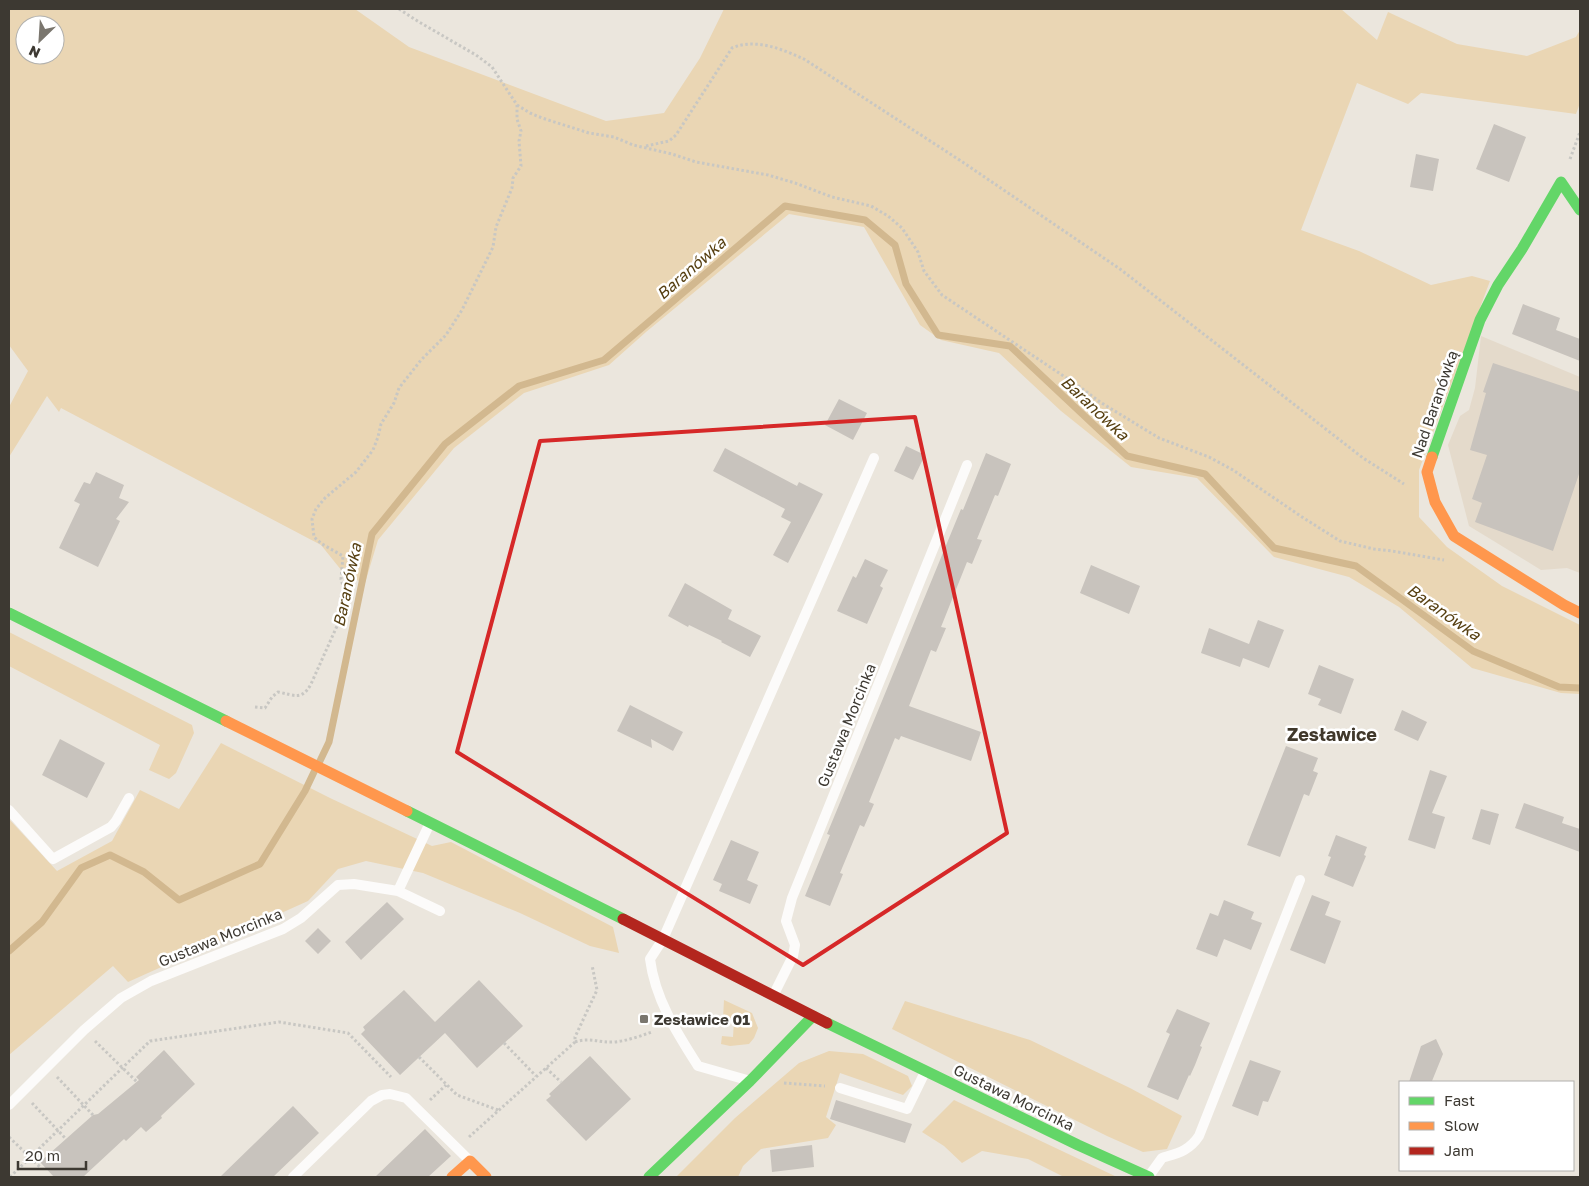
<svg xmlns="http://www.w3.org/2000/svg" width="1589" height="1186" viewBox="0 0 1589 1186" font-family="'Golos Text',sans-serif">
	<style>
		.built { fill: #e4dacb }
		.green { fill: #ead6b4; fill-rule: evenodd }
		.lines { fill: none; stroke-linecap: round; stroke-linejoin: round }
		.stream { stroke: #d2b88f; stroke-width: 7 }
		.building { fill: #c8c3bd }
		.path { stroke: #c8c7c3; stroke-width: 3; stroke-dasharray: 2.5 2.5; stroke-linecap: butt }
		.lane { stroke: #fcfbfa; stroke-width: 10 }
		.fast { stroke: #63d668; stroke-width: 11 }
		.slow { stroke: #ff974d; stroke-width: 11 }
		.jam { stroke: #b3261e; stroke-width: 11 }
		.marked { fill: none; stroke: #d62828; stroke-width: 4; stroke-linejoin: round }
		.poi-dot { fill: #7a766e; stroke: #fff; stroke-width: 2 }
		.labels { text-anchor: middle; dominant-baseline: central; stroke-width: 5; stroke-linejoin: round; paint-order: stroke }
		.street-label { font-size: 15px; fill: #3d3932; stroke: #fff }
		.poi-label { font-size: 15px; font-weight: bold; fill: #3d3932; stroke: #fff; text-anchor: start }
		.water-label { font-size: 16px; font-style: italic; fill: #563f11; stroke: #fff }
		.quarter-label { font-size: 18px; font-weight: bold; fill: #40382b; stroke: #fff }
	</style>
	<rect width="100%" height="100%" fill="#ebe6dd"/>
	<path class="built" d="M1481 336 1580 377V573L1567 568 1541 570 1469 526 1448 445 1460 416 1469 410 1475 388Z"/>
	<path class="green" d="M9 9H355L409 47 606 121 664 113 700 58 724 9H1341L1377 40 1388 12 1457 44 1527 56 1576 37 1580 30V103L1576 114 1421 93 1408 104 1357 83 1301 230 1359 251 1431 285 1472 276 1490 281 1419 470V517L1447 547 1502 586 1580 625V694L1561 693 1472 668 1399 607 1349 577 1274 557 1197 478 1131 467 1061 411 999 353 941 340 920 325 864 227 789 214 646 332 609 365 524 393 454 448 378 540 365 583 346 576 321 545 61 408 59 412 47 396 9 457V407L28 371 9 345ZM25 25H55V55H25Z
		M9 632 192 725 194 733 176 773 169 779 149 770 160 745 9 666Z
		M221 743 330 798 432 846 451 842 613 927 619 953 590 946 520 913 423 873 366 861 338 869 308 901 128 982 113 966 9 1055V819L57 871 112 841 140 790 179 809Z
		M724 1000 752 1013 758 1028 754 1038 749 1044 730 1046 721 1044 722 1036 733 1037 734 1021 723 1018Z
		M905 1001 1030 1040 1130 1088 1182 1116 1167 1149 1143 1152 1107 1136 892 1029Z
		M829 1051 863 1054 908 1076 912 1086 903 1095 840 1073 826 1117 836 1125 828 1138 761 1149 743 1166 738 1177H676L735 1118 799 1063Z
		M954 1100 1117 1177H1064L1028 1159 982 1151 962 1163 944 1146 922 1132Z"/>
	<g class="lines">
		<path class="stream" d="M319 763 329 742 372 534 445 444 519 386 604 360 785 206 865 220 895 245 906 284 938 335 1010 346 1127 456 1205 474 1274 548 1356 566 1473 651 1559 687 1580 688
			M9 951 42 922 81 868 110 855 144 872 179 900 260 864 305 791 314 772"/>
	</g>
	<path class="building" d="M1494 124 1526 137 1509 182 1476 169Z
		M1416 154 1439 159 1433 191 1410 187Z
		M1523 304 1560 318 1556 330 1580 339V361L1512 334Z
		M1493 363 1580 392V471L1553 551 1475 522 1482 503 1472 499 1487 455 1470 450 1486 393 1483 392Z
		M839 399 867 413 853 440 825 425Z
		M906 446 925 455 913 480 894 471Z
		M725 448 797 486 799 482 823 494 788 563 773 555 791 522 781 517 785 509 713 471Z
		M986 453 1011 464 998 496 995 495 977 539 982 540 972 564 967 562 941 627 946 628 936 652 931 650 909 706 981 732 971 761 901 736 899 740 895 738 869 802 874 804 864 827 860 825 840 873 843 874 830 906 805 896 830 835 827 834 863 747 961 509 963 510Z
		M96 472 124 485 119 498 129 502 116 519 120 521 98 567 59 548 80 504 74 501 84 482 90 484Z
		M865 559 888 570 880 586 883 588 867 624 837 611 853 576 856 578Z
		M1091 565 1140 586 1129 614 1080 593Z
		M685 583 732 610 728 619 761 636 750 657 721 642 722 641 689 625 688 627 668 616Z
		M1258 620 1284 630 1269 668 1243 658 1240 667 1201 653 1209 628 1249 644Z
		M1319 665 1354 679 1341 714 1318 705 1321 699 1308 694Z
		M630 705 683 732 673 751 651 739 652 748 617 731Z
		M1402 710 1427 722 1418 741 1394 730Z
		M60 739 105 763 87 798 42 775Z
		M1286 746 1318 758 1313 771 1318 773 1309 796 1304 794 1280 857 1247 845Z
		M1430 770 1447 776 1432 813 1445 817 1435 849 1408 840Z
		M1524 803 1564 817 1562 823 1580 829V852L1515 828Z
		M1481 809 1499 814 1490 845 1472 839Z
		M1336 835 1367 847 1364 855 1366 856 1353 887 1324 875 1331 857 1328 856Z
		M731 840 759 852 747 880 758 885 750 904 719 891 722 884 713 880Z
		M1312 895 1330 902 1325 915 1341 921 1325 964 1290 950Z
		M1224 900 1254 912 1251 919 1262 923 1251 950 1224 939 1217 957 1196 949 1210 913 1218 916Z
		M387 902 404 919 361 960 345 942Z
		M318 928 331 941 318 954 305 941Z
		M479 980 523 1026 477 1068 445 1033 400 1075 361 1034 365 1030 363 1027 404 990 435 1022Z
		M1177 1009 1210 1023 1200 1046 1202 1047 1195 1065 1190 1076 1189 1075 1178 1100 1147 1087 1170 1034 1166 1032Z
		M1436 1039 1443 1054 1432 1081 1431 1082H1409L1421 1046Z
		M164 1050 195 1084 161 1116 162 1118 146 1132 141 1127 126 1141 124 1139 83 1177H54L40 1162 93 1115 98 1114 139 1080 136 1077Z
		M590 1056 631 1099 586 1141 546 1100 551 1096 549 1094Z
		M1250 1060 1281 1071 1268 1102 1263 1101 1258 1116 1232 1106Z
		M836 1100 912 1124 905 1143 830 1119Z
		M293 1106 319 1133 273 1177H220Z
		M425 1129 451 1156 428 1177H375Z
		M812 1145 814 1167 772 1172 770 1150Z"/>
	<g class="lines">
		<path class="path" d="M517 105 530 113 542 118 589 133 614 137 633 145 672 154 696 162 768 175 795 183 832 197 871 206 888 216 902 228 918 252 924 271 942 295 1080 387 1100 402 1159 438 1209 457 1233 470 1302 517 1340 541 1374 549 1392 551 1444 560
			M646 146 669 141 676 135 732 48C755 38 782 49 804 59L961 161 1120 269 1363 458 1404 484
			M1570 159 1580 132
			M255 707 265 708 272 697 278 692C294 695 302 701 311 684L337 626 343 586 341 579 343 556 322 544 314 537 312 519 316 509 325 498 356 472 373 450 378 437 381 424 394 403 399 388 421 360 446 335 462 310 493 247 496 227 512 188 513 178 521 166 519 141 521 131 517 119V105L492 67 476 55 419 22 399 9
			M95 1041 137 1082
			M575 1042C591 1037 599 1043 614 1042 627 1041 640 1036 652 1032
			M504 1043 536 1076
			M419 1057 457 1095 498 1110
			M546 1068 561 1082
			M57 1077 93 1115
			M784 1083 825 1086
			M430 1100 446 1085
			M32 1103 66 1139
			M9 1137 40 1167
			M469 1137 575 1042V1037L597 990 592 965
			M10 1177 150 1041 279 1022 348 1033 391 1077"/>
		<path class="lane" d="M9 810 53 859 111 827 116 821 129 798
			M398 891 440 911
			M773 996 793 956 795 945 786 921 792 898 967 465
			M747 1080 698 1066C677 1033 655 999 650 959L663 939 874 458
			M840 1088 907 1109 925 1072
			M9 1105 84 1030 121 998 151 981 283 929 301 918 338 885 354 884 398 891 429 825
			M1149 1176 1162 1158C1178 1153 1189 1151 1199 1136L1300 880
			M293 1177 371 1101 382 1095 390 1094 406 1098 469 1160"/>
		<path class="fast" d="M1432 457 1480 320 1498 285 1522 249 1561 182 1580 210
			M9 613 226 721
			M407 811 623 919
			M827 1023 1078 1145 1149 1177
			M649 1177 750 1081 813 1016"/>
		<path class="slow" d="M1432 457 1427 472 1435 502 1454 536 1564 605 1580 613
			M226 721 407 811
			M452 1177 470 1161 486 1177"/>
		<path class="jam" d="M623 919 827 1023"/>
	</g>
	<path class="marked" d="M915 417 1007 833 803 965 457 752 540 441Z"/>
	<rect class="poi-dot" x="639" y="1014" width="10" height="10" rx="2.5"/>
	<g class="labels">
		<g class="street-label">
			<text transform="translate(1434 404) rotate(-71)">Nad Baranówką</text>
			<text transform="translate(846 725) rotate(-68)">Gustawa Morcinka</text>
			<text transform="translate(220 937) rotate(-22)">Gustawa Morcinka</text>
			<text transform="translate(1014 1097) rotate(26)">Gustawa Morcinka</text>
		</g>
		<g class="poi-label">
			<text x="654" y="1019">Zesławice 01</text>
		</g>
		<g class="water-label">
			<text transform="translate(691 268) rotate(-41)">Baranówka</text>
			<text transform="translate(1095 408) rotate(43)">Baranówka</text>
			<text transform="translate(347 585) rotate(-78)">Baranówka</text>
			<text transform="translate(1444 612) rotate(35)">Baranówka</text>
		</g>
		<g class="quarter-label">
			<text x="1332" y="734">Zesławice</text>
		</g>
	</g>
	<rect width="1589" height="1186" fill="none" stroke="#3d3932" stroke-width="20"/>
	<rect x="1399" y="1081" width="175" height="90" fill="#ffffff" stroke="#b1b0ad"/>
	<rect x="1409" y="1097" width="25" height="8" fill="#63d668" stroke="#b1b0ad"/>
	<text x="1444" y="1106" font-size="15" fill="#3d3932">Fast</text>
	<rect x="1409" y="1122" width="25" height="8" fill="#ff974d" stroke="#b1b0ad"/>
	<text x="1444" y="1131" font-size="15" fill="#3d3932">Slow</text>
	<rect x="1409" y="1147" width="25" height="8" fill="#b3261e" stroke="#b1b0ad"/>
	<text x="1444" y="1156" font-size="15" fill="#3d3932">Jam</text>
	<g transform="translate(40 40) rotate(205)"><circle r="24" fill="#ffffff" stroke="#b1b0ad"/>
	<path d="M0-4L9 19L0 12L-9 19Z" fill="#7a766e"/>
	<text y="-8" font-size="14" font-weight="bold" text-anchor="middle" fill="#3d3932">N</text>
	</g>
	<path d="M18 1161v8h68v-8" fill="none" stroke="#3d3932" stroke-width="2.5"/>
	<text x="25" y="1161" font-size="15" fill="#3d3932" stroke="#ffffff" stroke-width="4" paint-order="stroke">20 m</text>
</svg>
